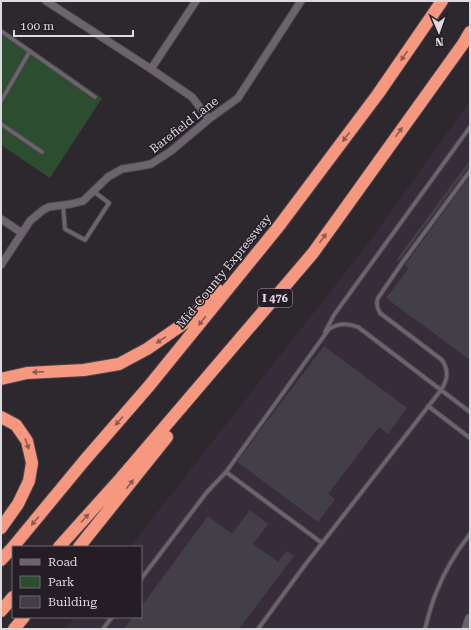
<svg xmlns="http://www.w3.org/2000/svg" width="471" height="630" viewBox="0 0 471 630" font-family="'Roboto Serif',serif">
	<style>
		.built { fill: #372c39 }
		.green { fill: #2d4d30 }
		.building { fill: #433f49 }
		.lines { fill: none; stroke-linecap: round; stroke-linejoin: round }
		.lane-casing { stroke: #4a454b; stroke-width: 5.5 }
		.street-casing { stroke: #4a454b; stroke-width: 9 }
		.secondary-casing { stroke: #4a454b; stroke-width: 12 }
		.highway-casing { stroke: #4a454b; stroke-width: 14 }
		.lane { stroke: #6c646d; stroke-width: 3.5 }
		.street { stroke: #6c646d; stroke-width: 7 }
		.secondary { stroke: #6c646d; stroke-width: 10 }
		.highway { stroke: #f69880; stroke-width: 12 }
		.oneway { fill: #8d5a52 }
		.labels { text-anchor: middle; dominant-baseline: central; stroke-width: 3; stroke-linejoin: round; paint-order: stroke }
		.shield { fill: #241d25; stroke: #a7a1a8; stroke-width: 1 }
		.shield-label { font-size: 11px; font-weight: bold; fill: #dfdae0 }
		.street-label { font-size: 12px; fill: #dfdae0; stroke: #241d25 }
	</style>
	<rect width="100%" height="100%" fill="#2d272e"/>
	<path class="built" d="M470 101V619L467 629H65L75 617H141V547H130L366 246Z"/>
	<path class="green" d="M1 28 102 98 50 178 1 145Z"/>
	<path class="building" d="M470 160V168L467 169 399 261 397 259Z
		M470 176V360L386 298 409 268 405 265Z
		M324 346 407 408 388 434 379 427 328 494 335 499 318 522 237 462 264 425Z
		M250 510 268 524 253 544 278 562 287 551 294 556 239 629H124L133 617H141V607L208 516 232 534Z"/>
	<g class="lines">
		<defs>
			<path id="lane" d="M1 31 95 97
				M1 101 30 51
				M1 124 42 152
				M63 205 65 229 85 240 109 203 93 191
				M325 332 334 315 470 127
				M428 406 470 438
				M322 543 226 472 329 329C338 323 348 323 358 327L470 412
				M141 579 207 492 226 472
				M103 629 112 617
				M258 629 305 565 441 390C448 379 449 371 442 360L380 313C377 308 376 303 378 298L402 263 470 171
				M425 629C428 617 431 605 436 593 444 572 456 552 470 534"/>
			<path id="street" d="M46 1 151 69 192 97 209 119
				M151 69 196 1
				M1 219 22 233
				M1 265 30 221 43 210 49 207 71 204 83 201 108 177 122 169 141 166 151 164 171 151 209 119 238 98 301 1"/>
			<path id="secondary" d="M467 629 470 619"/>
			<path id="highway" d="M1 379 27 373 84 370 119 364 147 349 186 322 218 290
				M1 417 16 425 27 441 32 463 29 481 18 504 1 528
				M13 547 84 461 149 386 279 226 378 94 442 1
				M59 547 121 478 313 253 463 44 470 32
				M79 547 167 437
				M1 560 13 547
				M1 611 13 597
				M14 629 24 617"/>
		</defs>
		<use href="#lane" class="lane-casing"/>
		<use href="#street" class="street-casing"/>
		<use href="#secondary" class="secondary-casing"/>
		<use href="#highway" class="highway-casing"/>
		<use href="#lane" class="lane"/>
		<use href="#street" class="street"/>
		<use href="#secondary" class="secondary"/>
		<use href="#highway" class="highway"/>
	</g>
	<defs><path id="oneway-solid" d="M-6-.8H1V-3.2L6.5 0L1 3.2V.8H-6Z"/></defs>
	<g class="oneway">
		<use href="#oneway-solid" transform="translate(404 56) rotate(124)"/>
		<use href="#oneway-solid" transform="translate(399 132) rotate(-54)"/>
		<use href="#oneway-solid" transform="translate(346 137) rotate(127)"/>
		<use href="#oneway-solid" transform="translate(323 238) rotate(-54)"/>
		<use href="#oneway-solid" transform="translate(202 321) rotate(129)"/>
		<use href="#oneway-solid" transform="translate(161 340) rotate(145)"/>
		<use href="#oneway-solid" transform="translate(38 372) rotate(177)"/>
		<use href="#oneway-solid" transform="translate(119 421) rotate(131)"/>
		<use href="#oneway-solid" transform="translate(27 444) rotate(70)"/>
		<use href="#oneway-solid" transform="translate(130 484) rotate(-52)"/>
		<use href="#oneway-solid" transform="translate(85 518) rotate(-48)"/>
		<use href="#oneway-solid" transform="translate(35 521) rotate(130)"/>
	</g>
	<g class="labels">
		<rect class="shield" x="258" y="289" width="34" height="18" rx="3"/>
		<g class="shield-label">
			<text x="275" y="298">I 476</text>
		</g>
		<g class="street-label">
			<text transform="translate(184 125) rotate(-38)">Barefield Lane</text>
			<text transform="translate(224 271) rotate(-51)">Mid-County Expressway</text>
		</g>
	</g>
	<rect width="471" height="630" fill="none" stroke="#dfdae0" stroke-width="4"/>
	<rect x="12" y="546" width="130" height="72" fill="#241d25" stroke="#6f6970"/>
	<rect x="20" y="559" width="20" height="6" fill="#6c646d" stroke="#6f6970"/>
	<text x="48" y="566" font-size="12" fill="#dfdae0">Road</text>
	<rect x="20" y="576" width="20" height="12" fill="#2d4d30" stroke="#6f6970"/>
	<text x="48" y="586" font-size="12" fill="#dfdae0">Park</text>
	<rect x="20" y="596" width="20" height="12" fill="#433f49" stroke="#6f6970"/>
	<text x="48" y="606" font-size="12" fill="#dfdae0">Building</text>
	<g transform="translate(439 32) rotate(178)" stroke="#241d25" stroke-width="3" paint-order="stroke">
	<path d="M0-3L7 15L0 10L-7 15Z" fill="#dfdae0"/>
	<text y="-6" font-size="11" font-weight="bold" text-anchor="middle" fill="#dfdae0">N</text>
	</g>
	<path d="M14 30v6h119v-6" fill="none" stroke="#dfdae0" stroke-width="2"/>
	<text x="20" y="30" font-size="12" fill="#dfdae0" stroke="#241d25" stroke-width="3" paint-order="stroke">100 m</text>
</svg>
